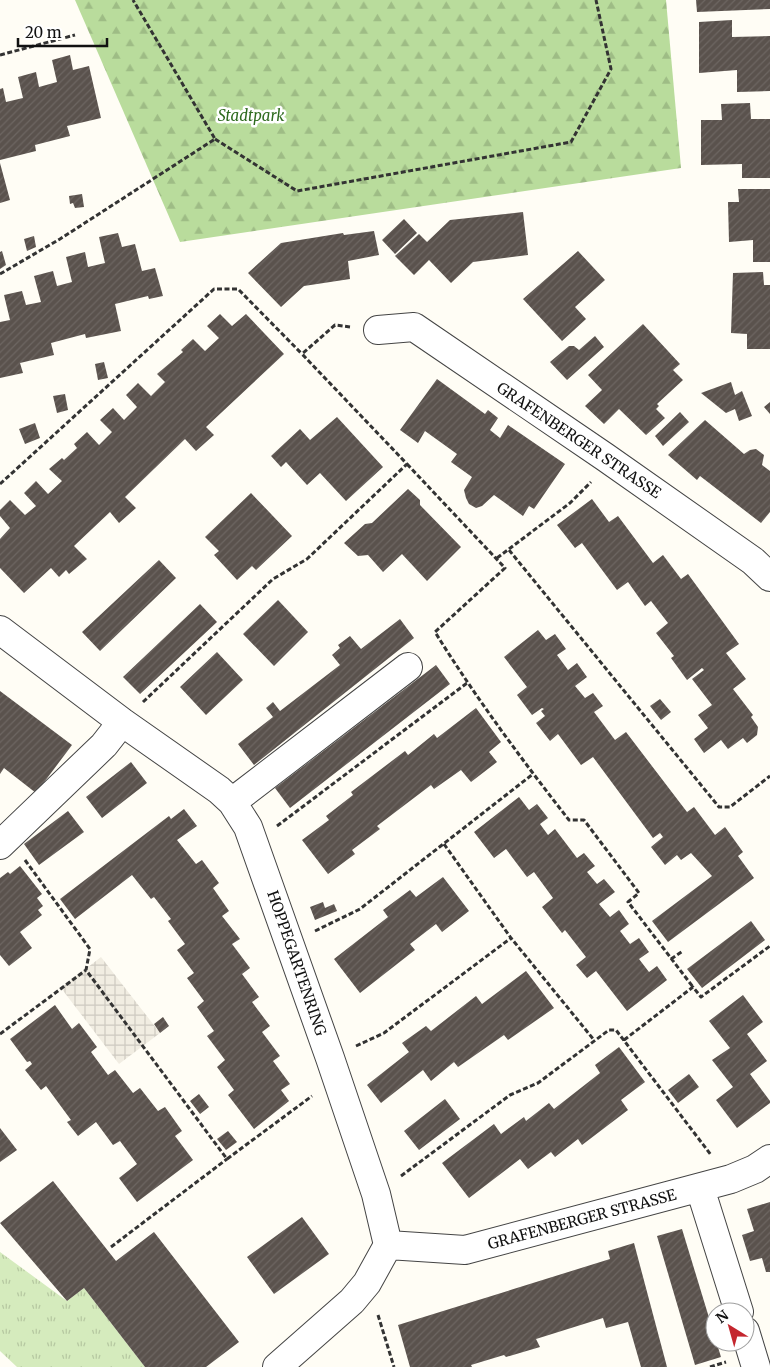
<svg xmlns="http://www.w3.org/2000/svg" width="770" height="1367" viewBox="0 0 770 1367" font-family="Merriweather,serif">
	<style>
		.grass { fill: url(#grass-tufts) }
		.forest { fill: url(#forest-firs) }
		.plaza { fill: url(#plaza-grid) }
		.building { fill: url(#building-hatch) }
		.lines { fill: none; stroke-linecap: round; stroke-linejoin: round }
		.minor-casing { stroke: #444; stroke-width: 30 }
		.path { stroke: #333; stroke-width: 3; stroke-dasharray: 5 2.5; stroke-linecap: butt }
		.minor { stroke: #fff; stroke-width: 28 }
		.labels { text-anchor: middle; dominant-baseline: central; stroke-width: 5; stroke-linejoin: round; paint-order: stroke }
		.park-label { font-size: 15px; font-style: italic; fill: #2f6b1f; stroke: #fff }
		.street-label { font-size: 15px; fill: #111; stroke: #fff }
	</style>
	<defs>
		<pattern id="grass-tufts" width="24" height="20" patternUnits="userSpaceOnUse" patternTransform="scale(1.25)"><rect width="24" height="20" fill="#d5ebbd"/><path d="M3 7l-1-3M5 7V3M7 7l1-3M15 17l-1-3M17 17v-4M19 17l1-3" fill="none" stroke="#b6c8a1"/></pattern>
		<pattern id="forest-firs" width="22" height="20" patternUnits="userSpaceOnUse" patternTransform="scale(1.25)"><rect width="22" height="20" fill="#b9dc9c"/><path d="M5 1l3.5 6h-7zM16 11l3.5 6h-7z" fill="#9ebc85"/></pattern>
		<pattern id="plaza-grid" width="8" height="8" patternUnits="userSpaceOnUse" patternTransform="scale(1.25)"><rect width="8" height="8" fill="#f1ede2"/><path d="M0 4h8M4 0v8" fill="none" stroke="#cecac1"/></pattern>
		<pattern id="building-hatch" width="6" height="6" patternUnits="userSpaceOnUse" patternTransform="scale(1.25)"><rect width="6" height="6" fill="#5a524d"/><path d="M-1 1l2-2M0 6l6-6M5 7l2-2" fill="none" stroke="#6d6662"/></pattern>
	</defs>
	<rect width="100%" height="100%" fill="#fffdf5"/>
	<path class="grass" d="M0 1252 67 1301 84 1288 145 1367H17L0 1351Z"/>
	<path class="forest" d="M75 0H666L681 168 180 242Z"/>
	<path class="plaza" d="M101 957 160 1033 119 1064 61 988Z"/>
	<path class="building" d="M696 0H770V9L697 12Z
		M732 20V37L770 36V91L737 92V70L699 73V22Z
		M70 55 73 70 89 66 101 118 67 126 70 136 35 145 36 151 0 160V89L3 88 6 102 23 98 18 77 36 72 39 87 57 82 52 60Z
		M750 103 751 119H770V178H742V164L701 165V120H722L721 104Z
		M0 163 10 200 0 203Z
		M738 189H770V262H753V240L729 242 728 202H739Z
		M82 194 84 207 75 208 73 203 70 204 69 196Z
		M523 212 528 255 473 262 451 283 429 260 414 275 395 256 419 234 427 242 450 220Z
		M404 219 417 233 395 254 382 240Z
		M374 231 379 255 348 261 350 279 304 286 281 307 248 273 281 243 343 233 344 235Z
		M118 233 122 247 135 244 142 271 155 268 163 296 149 299 148 296 115 304 121 331 86 338 85 334 51 343 54 355 20 363 23 373 0 378V322L10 320 4 295 22 291 26 305 41 302 34 276 53 271 57 286 72 282 66 257 85 252 88 267 105 263 99 237Z
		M34 236 36 247 27 251 24 239Z
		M2 251 6 265 0 269V252Z
		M578 251 605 280 575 307 586 319 562 341 523 299Z
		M763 272 764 285H770V349H747V334L731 333 733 273Z
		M220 314 232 326 246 314 284 354 206 427 214 435 196 451 185 439 125 497 136 508 119 523 110 512 74 546 87 559 69 574 66 570 59 577 51 568 24 593 0 568V539L10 528 0 516V510L10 500 25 515 36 506 24 493 36 481 48 494 62 481 49 469 62 458 64 460 77 448 74 444 87 432 99 445 112 432 100 420 113 408 124 420 137 407 126 395 138 383 151 396 165 382 157 374 183 352 181 350 193 339 205 351 219 338 207 326Z
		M643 324 680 364 673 370 683 380 657 404 659 406 656 409 665 418 646 435 619 409 604 424 585 406 602 390 588 375Z
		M595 336 604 347 567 380 550 362 569 346H574L579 350Z
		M104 362 108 378 98 380 95 364Z
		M437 379 485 414 488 410 498 418 490 430 500 438 508 425 565 464 534 509 529 506 523 516 494 495 482 506 476 508 469 504 466 498 464 490 472 477 451 462 457 454 425 431 418 443 400 430Z
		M731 382 735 395 742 391 752 416 739 421 735 409 726 413 701 393Z
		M65 394 68 410 57 413 53 396Z
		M770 402V414L764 407Z
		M680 412 689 422 663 446 655 436Z
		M337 417 383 467 346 501 320 473 307 485 286 462 281 467 271 456 300 429 310 440Z
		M705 420 744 454 750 450 756 449 764 455 762 465 770 471V512L761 523 700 476 697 480 668 455Z
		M35 423 40 438 25 444 19 429Z
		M408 489 420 500V505L461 547 427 581 402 554 383 572 368 555 358 556 344 543 365 524 372 523Z
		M251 493 292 536 256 570 252 566 237 580 214 555 219 551 205 537Z
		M592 499 609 522 618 516 653 563 663 555 681 579 688 574 739 644 726 653 746 679 733 689 753 715 751 717 758 727 757 735 747 743 743 738 728 749 721 740 704 753 694 739 708 728 698 715 712 705 692 679 704 670 702 668 687 680 671 658 674 656 656 633 668 623 651 601 645 606 628 582 617 590 582 543 575 548 557 525Z
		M159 560 176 578 100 651 82 632Z
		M278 600 308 632 274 666 243 634Z
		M200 604 217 622 140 694 123 677Z
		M400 619 414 638 254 765 238 744 273 717 266 708 273 702 280 711 340 665 332 655 340 648 338 645 350 636 361 649Z
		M538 630 546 640 555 634 566 649 557 655 568 670 577 663 587 677 575 686 585 698 593 693 603 706 594 712 615 740 626 732 687 812 694 807 715 835 725 827 743 852 738 856 754 878 668 942 652 921 712 876 691 853 681 860 677 855 665 865 651 847 663 837 660 833 653 838 593 757 581 765 558 734 550 741 536 723 545 716 541 711 544 709 542 708 532 715 517 695 527 687 504 657Z
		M217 652 243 680 206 715 180 687Z
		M436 665 450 684 290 808 275 788Z
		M0 691 72 745 36 793 4 768 0 774Z
		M660 699 671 712 661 720 650 706Z
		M476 708 501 742 489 752 497 762 471 782 461 770 434 789 431 785 377 826 380 829 352 850 355 854 328 874 302 840 329 820 326 816 353 795 351 792 405 751 408 755 434 734 437 738Z
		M131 762 147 783 102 818 86 797Z
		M519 797 529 810 537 804 548 818 540 824 548 835 555 829 577 858 584 853 595 866 587 872 597 884 604 879 615 892 599 904 610 917 619 910 629 924 620 931 630 944 639 938 649 952 639 959 649 972 657 966 667 980 627 1011 596 971 587 978 576 965 586 957 565 930 562 933 542 907 553 898 534 872 527 877 506 849 494 858 474 832Z
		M184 809 197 826 177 840 196 864 202 860 219 883 213 888 229 911 222 916 240 939 232 944 250 968 242 974 259 997 252 1002 270 1026 262 1032 280 1056 273 1061 290 1084 281 1090 289 1101 254 1129 228 1095 234 1090 217 1067 225 1060 207 1036 214 1031 197 1007 204 1001 187 978 194 973 177 950 185 944 168 921 171 919 154 897 151 899 132 875 75 919 60 899 169 816 171 819Z
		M68 811 84 832 39 865 24 844Z
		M20 866 42 894 37 898 43 906 38 910 42 915 20 932 32 948 9 966 0 955V878L8 872 10 874Z
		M443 877 469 911 442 932 436 924 410 944 415 950 360 993 334 959 388 917 383 910 410 890 416 897Z
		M323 902 325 908 334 904 337 911 315 920 310 907Z
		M751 921 765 940 702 988 687 969Z
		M526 971 554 1008 508 1040 504 1035 458 1067 454 1062 431 1081 423 1070 381 1103 367 1085 409 1052 402 1043 426 1026 431 1031 476 996 482 1004Z
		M743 995 763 1022 747 1034 767 1061 750 1074 770 1101V1103L737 1128 716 1100 733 1087 712 1060 730 1048 709 1021Z
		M55 1005 72 1029 79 1023 97 1047 91 1052 108 1075 115 1070 133 1093 140 1088 158 1111 165 1107 182 1131 175 1136 193 1160 137 1202 119 1178 137 1164 120 1141 113 1145 96 1122 78 1136 67 1122 71 1120 46 1086 41 1090 25 1070 32 1064 30 1061 27 1062 10 1039Z
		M163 1017 169 1026 160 1033 154 1024Z
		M619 1047 645 1082 621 1100 628 1110 582 1145 578 1139 555 1157 551 1152 528 1169 520 1159 469 1198 442 1163 494 1124 501 1134 524 1117 526 1121 549 1103 554 1109 600 1073 595 1065Z
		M689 1074 699 1087 678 1103 668 1090Z
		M199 1094 209 1107 200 1114 190 1101Z
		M445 1099 460 1119 419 1150 404 1131Z
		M0 1128 17 1150 0 1162Z
		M228 1131 237 1142 226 1150 217 1139Z
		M53 1181 116 1261 154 1232 239 1342 206 1367H145L84 1288 67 1301 0 1223Z
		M770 1202V1272H766L762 1258 750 1261 742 1235 754 1231 747 1209Z
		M302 1217 329 1254 274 1294 247 1257Z
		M682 1229 721 1357 695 1365 657 1236Z
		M634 1243 667 1367H641L628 1322 606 1328 603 1318 536 1339 540 1347 506 1357 504 1355 471 1365 472 1367H410L398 1325 610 1259 608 1251Z"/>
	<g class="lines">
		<defs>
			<path id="minor" d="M378 330 414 327 605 457 753 561 770 577
				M0 630 122 722 219 790 232 802 248 827 330 1058 376 1194 388 1245 367 1283 352 1301 277 1367
				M232 802 408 667
				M0 845 104 745 122 722
				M700 1188 739 1312
				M388 1245 465 1250 731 1179 755 1169 770 1159
				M745 1331 756 1367"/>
		</defs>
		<use href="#minor" class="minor-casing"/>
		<path class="path" d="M0 55 75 35
			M215 139 297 191 571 142 611 69 596 0
			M0 274 60 239 215 139 133 0
			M407 464 505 568 435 632C476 698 522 760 569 820H584L639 893 628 902 693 987
			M0 484 214 289H238L302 354
			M509 550 719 807H730L770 776
			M497 558 570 503 591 482
			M143 702 273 579 307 559 407 464 302 354 335 325 350 327
			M277 826 467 683
			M444 844 511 938 594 1040
			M25 860 90 949 86 970 227 1159 312 1096
			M315 931 360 909 533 774
			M671 959 683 951
			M0 1034 86 970
			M624 1040 693 987 701 997 770 946
			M356 1046 384 1033 511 938
			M401 1176 510 1095 538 1083 609 1030H616L711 1155
			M111 1247 227 1159
			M378 1315 394 1367
			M710 1367 726 1362"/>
		<use href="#minor" class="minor"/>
	</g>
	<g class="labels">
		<g class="park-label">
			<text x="251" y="115">Stadtpark</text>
		</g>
		<g class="street-label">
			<text transform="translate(579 440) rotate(34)">GRAFENBERGER STRASSE</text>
			<text transform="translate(297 963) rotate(71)">HOPPEGARTENRING</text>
			<text transform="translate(582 1219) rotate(-15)">GRAFENBERGER STRASSE</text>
		</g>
	</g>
	<g transform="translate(730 1327) rotate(323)"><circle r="24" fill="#ffffff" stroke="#a0a0a0"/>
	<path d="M0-4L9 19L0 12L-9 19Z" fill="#c4262e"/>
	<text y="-8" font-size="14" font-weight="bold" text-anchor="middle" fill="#111111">N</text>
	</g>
	<path d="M18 38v8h89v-8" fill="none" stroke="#111111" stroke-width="2.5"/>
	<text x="25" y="38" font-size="15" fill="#111111" stroke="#ffffff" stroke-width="4" paint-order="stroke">20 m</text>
</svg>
